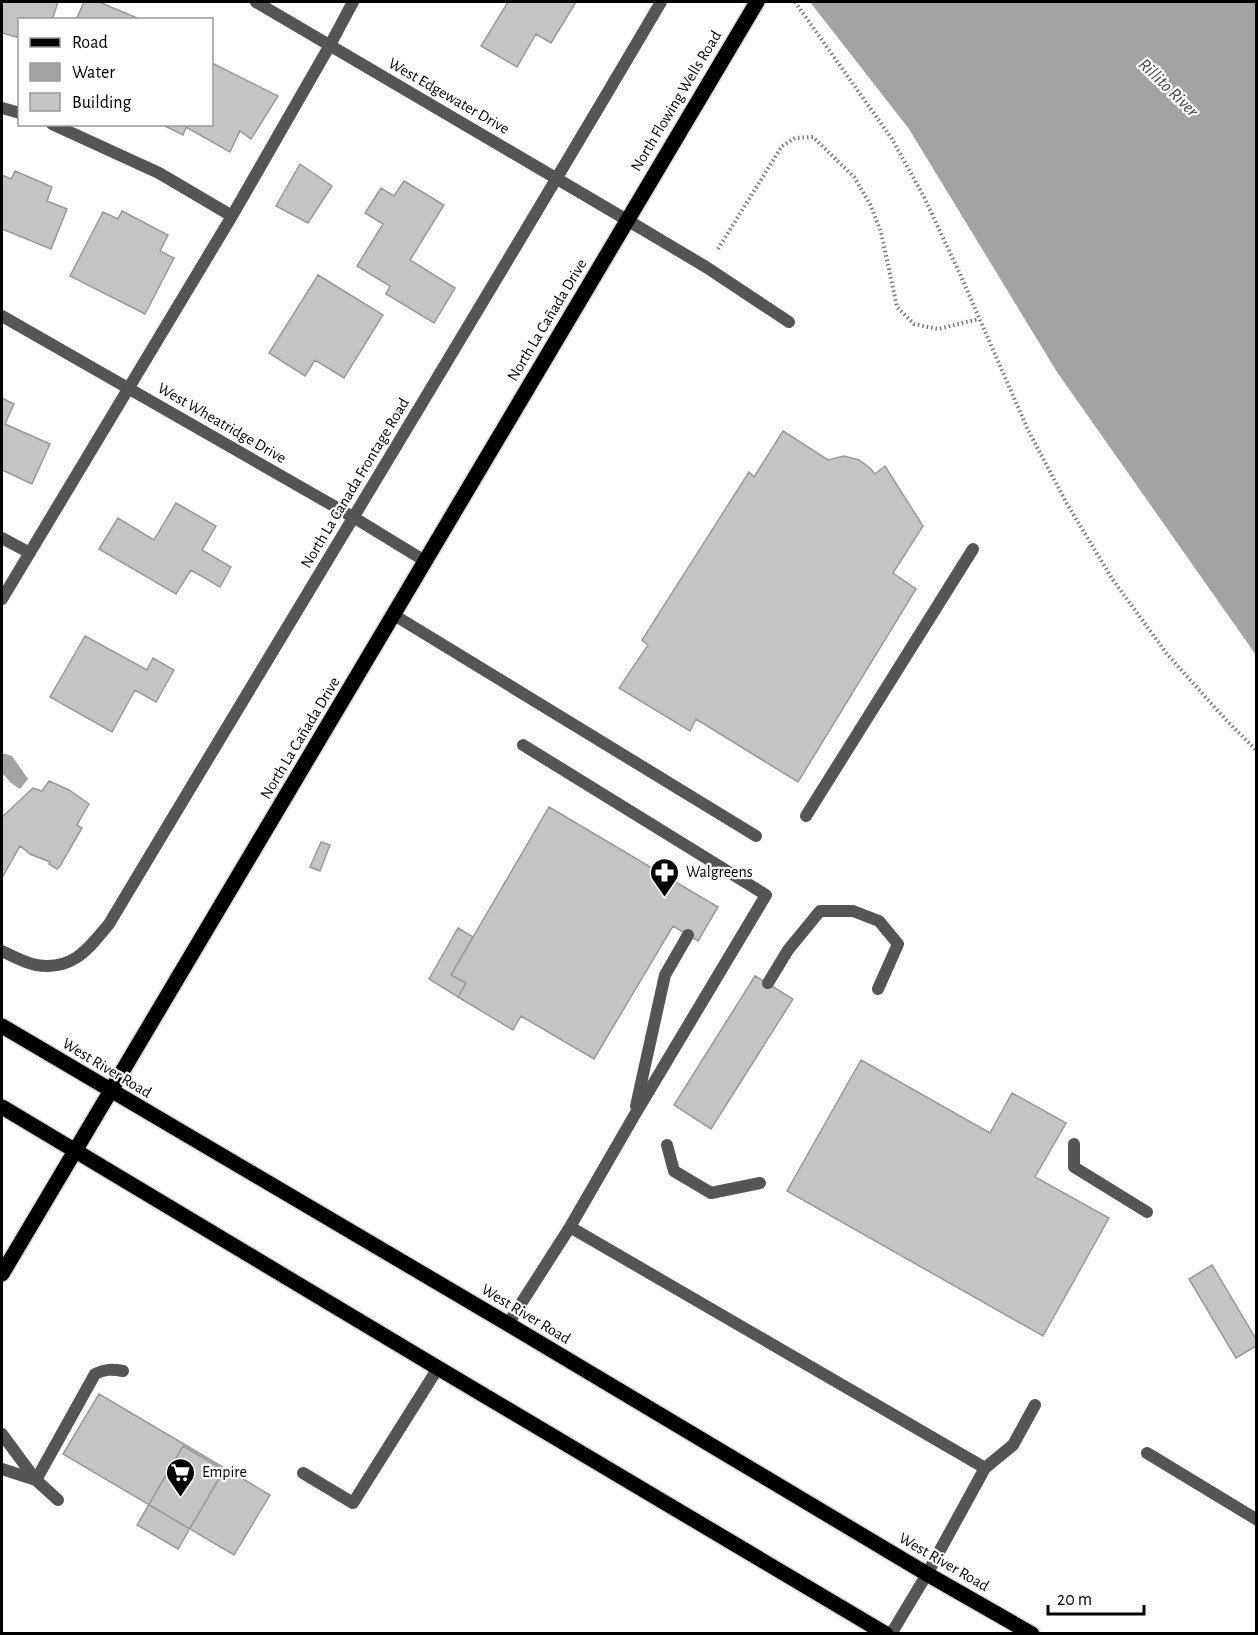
<svg xmlns="http://www.w3.org/2000/svg" width="1258" height="1635" viewBox="0 0 1258 1635" font-family="'Alegreya Sans',sans-serif">
	<style>
		.water { fill: #a3a3a3 }
		.building { fill: #c4c4c4; stroke: #999; stroke-width: 1.5 }
		.lines { fill: none; stroke-linecap: round; stroke-linejoin: round }
		.primary-casing { stroke: #dbdbdb; stroke-width: 18 }
		.path { stroke: #777; stroke-width: 4; stroke-dasharray: 1.5 3; stroke-linecap: butt }
		.lane { stroke: #555; stroke-width: 12 }
		.street { stroke: #555; stroke-width: 12 }
		.primary { stroke: #000; stroke-width: 15 }
		.labels { text-anchor: middle; dominant-baseline: central; stroke-width: 4.5; stroke-linejoin: round; paint-order: stroke }
		.street-label { font-size: 16px; fill: #000; stroke: #fff }
		.poi-label { font-size: 16px; fill: #000; stroke: #fff; text-anchor: start }
		.water-label { font-size: 18px; font-style: italic; fill: #444; stroke: #fff }
	</style>
	<rect width="100%" height="100%" fill="#fff"/>
	<path class="water" d="M810 2H1256V655L1057 372 909 129Z
		M2 753 12 756 28 779 20 789 11 783 4 775H2Z"/>
	<path class="building" d="M2 2H58L52 20H20V38L2 33Z
		M84 2H99L142 20H76Z
		M508 2H576L551 43 536 34 517 67 481 46Z
		M212 63 278 96 251 139 240 131 230 152 186 127 183 135 161 124H212Z
		M300 164 332 186 308 223 276 206Z
		M15 171 52 187 47 201 67 209 51 249 2 229V175L11 179Z
		M404 181 444 205 410 260 455 288 434 323 386 294 390 286 357 266 383 224 365 213 381 188 394 196Z
		M122 211 168 235 160 251 174 258 145 314 70 276 103 212 118 219Z
		M318 275 383 315 344 378 315 360 305 376 269 353Z
		M2 398 14 404 5 424 50 444 32 484 2 470Z
		M783 431 828 460 844 456 859 460 870 468 875 474 885 466 923 526 893 573 916 589 798 782 696 719 690 731 619 688 648 645 642 640 749 472 754 477Z
		M176 503 216 526 202 550 231 567 220 587 191 570 176 594 99 549 118 518 154 540Z
		M85 636 147 670 153 658 174 670 156 702 135 690 112 732 50 697Z
		M49 781 69 790 89 804 77 825 82 828 60 866 57 869 49 864 50 862 30 854 20 846 2 878V817L33 788 42 791Z
		M549 807 718 907 698 941 673 926 594 1059 521 1016 513 1030 458 997 466 983 451 975Z
		M321 842 330 845 320 871 310 867Z
		M458 928 473 937 451 975 466 983 458 997 429 979Z
		M755 976 793 999 711 1129 674 1105Z
		M861 1060 990 1133 1012 1093 1066 1123 1035 1177 1109 1218 1043 1336 787 1191Z
		M1212 1265 1256 1339V1346L1236 1358 1189 1279Z
		M99 1394 270 1495 234 1555 63 1454Z
		M183 1446 224 1470 178 1549 137 1525Z"/>
	<g class="lines">
		<defs>
			<path id="primary" d="M2 1026 508 1324 927 1574 1032 1634
				M2 1107 438 1368 886 1634
				M2 1274 757 2"/>
		</defs>
		<use href="#primary" class="primary-casing"/>
		<path class="path" d="M795 2 892 139 924 197 960 274 1028 430 1067 504 1113 580 1167 654 1225 719 1256 750
			M718 249 782 146 795 138 813 137 854 177 870 204 881 232 897 307 914 324 938 329 979 319"/>
		<path class="lane" d="M2 108 20 113
			M52 124 159 173 232 216
			M627 220 706 267 789 322
			M2 538 30 553
			M2 599 232 216 330 45 353 2
			M394 615 756 836
			M806 816 973 549
			M768 983 788 950 820 911H853L879 921 898 944 878 989
			M636 1106 665 975 688 935
			M1074 1144V1167L1147 1212
			M667 1145 674 1171 711 1193 760 1183
			M570 1227 985 1468 927 1574 891 1634
			M508 1324 570 1227 634 1116 766 895 523 745
			M2 1434 36 1480 58 1500
			M985 1468 1013 1445 1035 1405
			M2 1469 36 1480
			M303 1473 353 1503 438 1368
			M36 1480 95 1374C105 1369 112 1369 123 1371"/>
		<path class="street" d="M256 2 627 220
			M2 316 353 517 425 561
			M2 951C12 956 25 963 36 965 73 971 88 949 109 924 293 616 480 310 661 2
			M1147 1453 1256 1519"/>
		<use href="#primary" class="primary"/>
	</g>
	<defs>
		<symbol id="pharmacy-pin" viewBox="-11 -11 22 30"><path d="M0 17L-7.5 6A9.5 9.5 0 1 1 7.5 6Z" fill="#000" stroke="#fff"/><path d="M-2-6h4v4h4v4h-4v4h-4v-4h-4v-4h4Z" fill="#fff"/></symbol>
		<symbol id="supermarket-pin" viewBox="-11 -11 22 30"><path d="M0 17L-7.5 6A9.5 9.5 0 1 1 7.5 6Z" fill="#000" stroke="#fff"/><path d="M-6-5.5h2.5l.6 2H6L4.5 2H-2.5L-4.4-4H-6ZM-1.5 3.2a1.3 1.3 0 1 0 .1 0ZM3 3.2a1.3 1.3 0 1 0 .1 0Z" fill="#fff"/></symbol>
	</defs>
	<g fill-rule="evenodd">
		<use href="#pharmacy-pin" x="648" y="856" width="33" height="45"/>
		<use href="#supermarket-pin" x="164" y="1456" width="33" height="45"/>
	</g>
	<g class="labels">
		<g class="street-label">
			<text transform="translate(449 96) rotate(30)">West Edgewater Drive</text>
			<text transform="translate(676 101) rotate(-59)">North Flowing Wells Road</text>
			<text transform="translate(547 320) rotate(-59)">North La Cañada Drive</text>
			<text transform="translate(222 423) rotate(30)">West Wheatridge Drive</text>
			<text transform="translate(355 483) rotate(-59)">North La Canada Frontage Road</text>
			<text transform="translate(300 738) rotate(-59)">North La Cañada Drive</text>
			<text transform="translate(107 1068) rotate(31)">West River Road</text>
			<text transform="translate(526 1314) rotate(31)">West River Road</text>
			<text transform="translate(944 1562) rotate(30)">West River Road</text>
		</g>
		<g class="poi-label">
			<text x="686" y="872">Walgreens</text>
			<text x="202" y="1472">Empire</text>
		</g>
		<g class="water-label">
			<text transform="translate(1168 88) rotate(44)">Rillito River</text>
		</g>
	</g>
	<rect width="1258" height="1635" fill="none" stroke="#000000" stroke-width="6"/>
	<rect x="18" y="18" width="195" height="108" fill="#ffffff" stroke="#999999" stroke-width="1.5"/>
	<rect x="30" y="38" width="30" height="9" fill="#000000" stroke="#999999" stroke-width="1.5"/>
	<text x="72" y="48" font-size="18" fill="#000000">Road</text>
	<rect x="30" y="63" width="30" height="18" fill="#a3a3a3" stroke="#999999" stroke-width="1.5"/>
	<text x="72" y="78" font-size="18" fill="#000000">Water</text>
	<rect x="30" y="93" width="30" height="18" fill="#c4c4c4" stroke="#999999" stroke-width="1.5"/>
	<text x="72" y="108" font-size="18" fill="#000000">Building</text>
	<path d="M1048 1605v9h96v-9" fill="none" stroke="#000000" stroke-width="3"/>
	<text x="1057" y="1605" font-size="18" fill="#000000" stroke="#ffffff" stroke-width="4.5" paint-order="stroke">20 m</text>
</svg>
